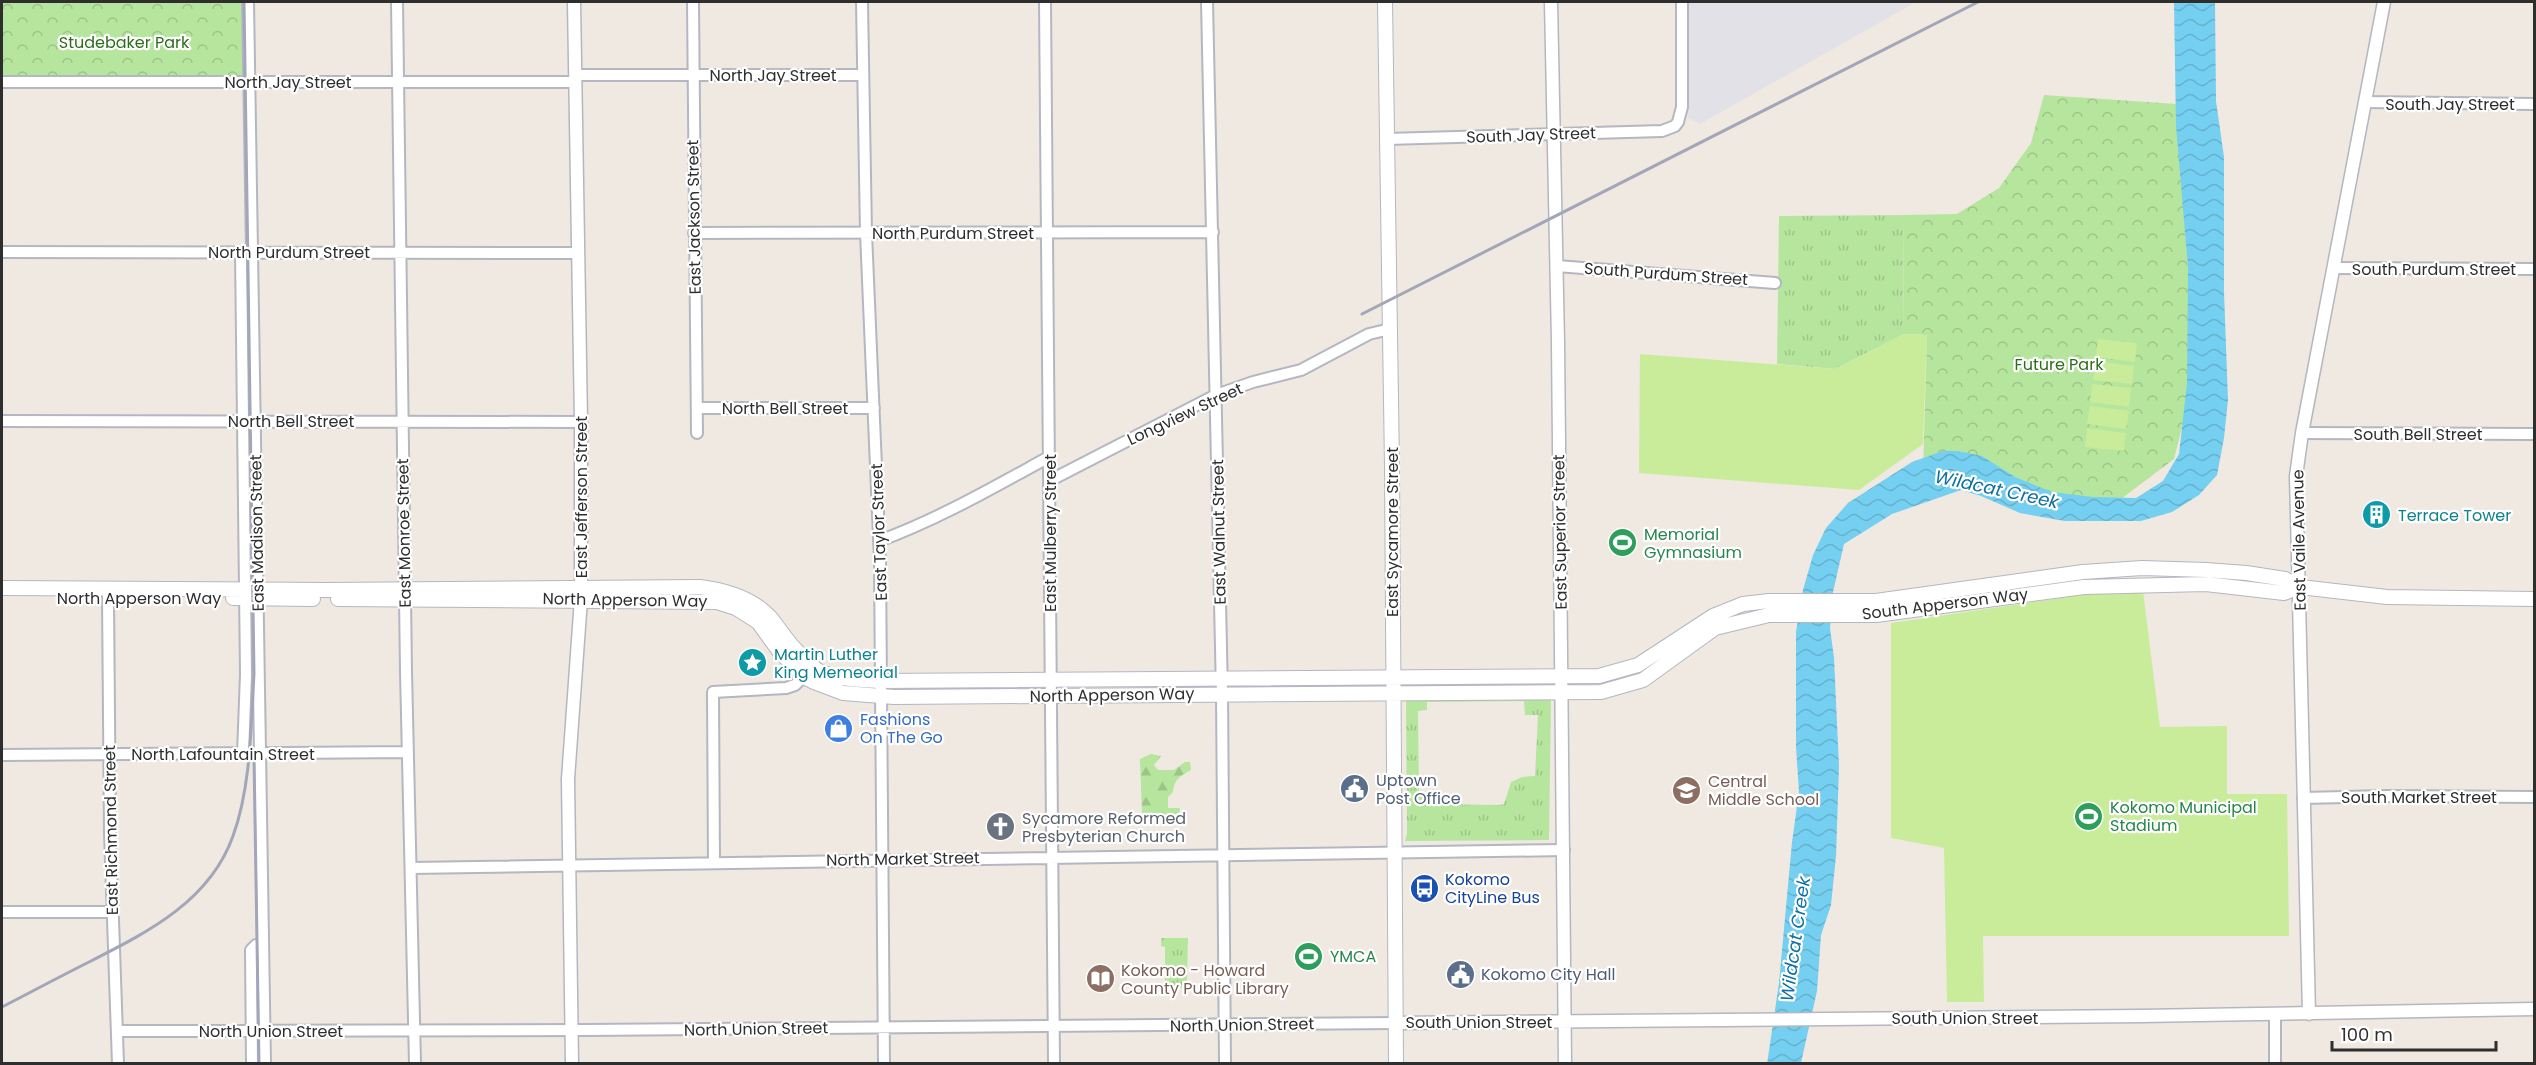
<svg xmlns="http://www.w3.org/2000/svg" width="2536" height="1065" viewBox="0 0 2536 1065" font-family="Poppins,sans-serif">
	<style>
		.industrial { fill: #e3e1e8 }
		.grass { fill: url(#grass-tufts); fill-rule: evenodd }
		.forest { fill: url(#forest-firs) }
		.park { fill: url(#park-crowns) }
		.pitch { fill: #c9ec9a }
		.water { fill: url(#water-waves) }
		.lines { fill: none; stroke-linecap: round; stroke-linejoin: round }
		.minor-casing { stroke: #b4b7c1; stroke-width: 14 }
		.tertiary-casing { stroke: #b4b7c1; stroke-width: 15 }
		.secondary-casing { stroke: #b4b7c1; stroke-width: 16 }
		.minor { stroke: #fff; stroke-width: 10 }
		.tertiary { stroke: #fff; stroke-width: 12 }
		.secondary { stroke: #fff; stroke-width: 14 }
		.rail { stroke: #a3a6b8; stroke-width: 3 }
		.labels { text-anchor: middle; dominant-baseline: central; stroke-width: 4.5; stroke-linejoin: round; paint-order: stroke }
		.park-label { font-size: 16px; fill: #2c6e1b; stroke: #fff }
		.street-label { font-size: 16px; fill: #2e2e2e; stroke: #fff }
		.culture-label { font-size: 16px; fill: #0d838f; stroke: #fff; text-anchor: start }
		.leisure-label { font-size: 16px; fill: #27864d; stroke: #fff; text-anchor: start }
		.shop-label { font-size: 16px; fill: #366cbe; stroke: #fff; text-anchor: start }
		.service-label { font-size: 16px; fill: #4e5e75; stroke: #fff; text-anchor: start }
		.education-label { font-size: 16px; fill: #785e54; stroke: #fff; text-anchor: start }
		.worship-label { font-size: 16px; fill: #5b616d; stroke: #fff; text-anchor: start }
		.transit-label { font-size: 16px; fill: #164399; stroke: #fff; text-anchor: start }
		.water-label { font-size: 18px; font-style: italic; fill: #0d6fa3; stroke: #fff }
	</style>
	<defs>
		<pattern id="grass-tufts" width="24" height="20" patternUnits="userSpaceOnUse" patternTransform="scale(1.5)"><rect width="24" height="20" fill="#b6e59e"/><path d="M3 7l-1-3M5 7V3M7 7l1-3M15 17l-1-3M17 17v-4M19 17l1-3" fill="none" stroke="#9dc588"/></pattern>
		<pattern id="forest-firs" width="22" height="20" patternUnits="userSpaceOnUse" patternTransform="scale(1.5)"><rect width="22" height="20" fill="#b6e59e"/><path d="M5 1l3.5 6h-7zM16 11l3.5 6h-7z" fill="#9dc588"/></pattern>
		<pattern id="park-crowns" width="20" height="18" patternUnits="userSpaceOnUse" patternTransform="scale(1.5)"><rect width="20" height="18" fill="#b6e59e"/><path d="M2 6a3 3 0 1 1 6 0M12 15a3 3 0 1 1 6 0" fill="none" stroke="#9dc588"/></pattern>
		<pattern id="water-waves" width="16" height="10" patternUnits="userSpaceOnUse" patternTransform="scale(1.5)"><rect width="16" height="10" fill="#75cff0"/><path d="M0 5q4-4 8 0t8 0" fill="none" stroke="#66b2ce"/></pattern>
	</defs>
	<rect width="100%" height="100%" fill="#efe9e1"/>
	<path class="industrial" d="M1687 2H1916L1700 124 1688 118Z"/>
	<path class="grass" d="M1903 215 1904 334 1835 369 1777 364 1779 216Z
		M1409 697H1551L1549 840 1405 841 1407 834 1406 702ZM1524 701 1525 715H1538L1535 776 1522 777 1511 782 1504 804 1499 805 1429 804V795H1419L1418 711 1427 710V702Z
		M1161 938H1188L1187 981H1182V988H1165V947L1161 946Z"/>
	<path class="forest" d="M1151 754 1161 756 1154 765 1158 770H1174L1185 762H1190L1191 770C1180 776 1174 779 1173 792L1168 797V808H1180L1178 821H1163L1161 817 1142 814 1140 759Z"/>
	<path class="park" d="M2 2H246L244 82H2Z
		M2044 95 2176 104 2188 268 2194 380 2174 459 2109 508 1923 473 1927 335 1904 334 1903 215 1957 214 1999 188 2031 143Z"/>
	<path class="pitch" d="M1904 334 1927 335 1923 444 1859 490 1639 473 1640 354 1835 369Z
		M2098 339 2137 343 2135 362 2096 357Z
		M2095 361 2134 366 2132 384 2093 380Z
		M2092 384 2131 388 2129 407 2090 402Z
		M2090 406 2129 411 2126 429 2087 424Z
		M2087 428 2126 433 2124 451 2085 447Z
		M2143 591 2160 727 2227 726V794H2287L2289 936H1983L1984 1002H1947L1944 848 1891 838V623L2095 593Z"/>
	<path class="water" d="M2174 2H2215L2216 101 2224 157V292L2228 400 2224 438 2217 475 2199 495 2172 512 2141 521H2065L2020 513 1981 496 1961 490 1892 514 1844 544 1833 592 1830 628 1834 658 1839 766 1836 856 1831 905 1821 935 1817 991 1801 1063 1767 1064 1779 983 1792 842 1799 792 1796 747V632L1803 590 1813 555 1826 528 1848 503 1912 462 1943 451H1958L1982 456 2015 477 2052 492 2093 497 2136 498 2163 481 2179 454 2187 383 2188 268 2176 126Z"/>
	<g class="lines">
		<defs>
			<path id="minor" d="M248 2 265 1064
				M397 2 406 671 415 1064
				M693 2 697 433
				M862 2 866 233 880 560 884 1064
				M1045 2 1054 1064
				M1207 2 1222 694 1225 1064
				M575 75H863
				M2 82H575
				M2365 102 2534 104
				M1387 139 1662 131 1675 126 1678 122 1682 107V2
				M694 233 1213 232
				M2 252 577 253
				M241 252 246 674 243 754
				M1557 266 1775 283
				M2334 268 2534 269
				M697 408H874
				M2 421 581 422
				M2302 433 2534 434
				M1049 481 1216 395 1253 382 1301 370 1369 334 1390 329
				M879 541C939 519 994 487 1049 457
				M108 597 110 833 118 1064
				M2 755 408 752
				M2303 798 2387 796 2534 797
				M714 862 713 692 786 688 795 685 809 671
				M411 868 1564 850
				M2 912H112
				M2275 1014V1064
				M117 1031 586 1030 1396 1023
				M252 1064 251 950 256 945"/>
			<path id="tertiary" d="M1551 2 1558 342 1565 1064
				M2309 1014 2296 476 2302 433 2384 2
				M1396 1023 2141 1016 2534 1009
				M572 1064 568 779 581 599V422L574 2"/>
			<path id="secondary" d="M1385 2 1392 466 1396 1064
				M2 588 328 590 700 587C724 590 752 598 770 617 780 629 787 642 799 653 805 658 812 667 819 671 839 680 861 680 882 681L1599 676 1638 665 1713 616 1743 604 1769 601H1876L2083 572 2142 568 2206 570 2246 573 2285 579 2300 587 2387 597 2534 599
				M233 598 313 599
				M338 599 717 602 736 608 758 622 779 651 804 677 814 682 843 693 894 697 1601 692 1643 680 1715 628 1769 615H1876L2084 587 2206 584 2284 593 2300 587"/>
		</defs>
		<use href="#minor" class="minor-casing"/>
		<use href="#tertiary" class="tertiary-casing"/>
		<use href="#secondary" class="secondary-casing"/>
		<use href="#minor" class="minor"/>
		<use href="#tertiary" class="tertiary"/>
		<use href="#secondary" class="secondary"/>
		<path class="rail" d="M1362 314 1978 2
			M254 757 259 1064
			M2 1007C31 992 61 976 91 961 148 932 210 901 233 836 251 787 251 725 254 674L244 2"/>
	</g>
	<defs>
		<symbol id="building-disc" viewBox="-11 -11 22 22"><circle r="9.5" fill="#0f9aa8" stroke="#fff"/><path d="M-4-6H4V6H1V3H-1V6H-4ZM-2.5-4.3h1.7v1.8h-1.7ZM.8-4.3h1.7v1.8H.8ZM-2.5-1h1.7V.8h-1.7ZM.8-1h1.7V.8H.8Z" fill="#fff"/></symbol>
		<symbol id="stadium-disc" viewBox="-11 -11 22 22"><circle r="9.5" fill="#2e9e5b" stroke="#fff"/><path d="M0-5a6.5 5 0 1 0 0 10a6.5 5 0 1 0 0-10ZM-3.5-1.8h7v3.6h-7Z" fill="#fff"/></symbol>
		<symbol id="sight-disc" viewBox="-11 -11 22 22"><circle r="9.5" fill="#0f9aa8" stroke="#fff"/><path d="M0-6L1.8-2.2L6-1.7L2.9 1.2L3.7 5.4L0 3.3L-3.7 5.4L-2.9 1.2L-6-1.7L-1.8-2.2Z" fill="#fff"/></symbol>
		<symbol id="shop-disc" viewBox="-11 -11 22 22"><circle r="9.5" fill="#3f7fe0" stroke="#fff"/><path d="M-5-2.5h2.3a2.7 3.5 0 0 1 5.4 0H5L5.5 6h-11ZM-1.5-2.5h3a1.5 2.3 0 0 0-3 0Z" fill="#fff"/></symbol>
		<symbol id="civic-disc" viewBox="-11 -11 22 22"><circle r="9.5" fill="#5c6f8a" stroke="#fff"/><path d="M-.6-6.5H3V-4.5H.6V-3L4-1V1h2V6H-6V1h2V-1L-.6-3ZM-1.2 2.5V6h2.4V2.5Z" fill="#fff"/></symbol>
		<symbol id="school-disc" viewBox="-11 -11 22 22"><circle r="9.5" fill="#8d6e63" stroke="#fff"/><path d="M0-5L7-2L0 1L-7-2ZM-4 1L0 2.5L4 1V4Q0 6-4 4Z" fill="#fff"/></symbol>
		<symbol id="church-disc" viewBox="-11 -11 22 22"><circle r="9.5" fill="#6b7280" stroke="#fff"/><path d="M-1.2-6h2.4v3.5h3.3v2.4h-3.3V6h-2.4V-.1h-3.3v-2.4h3.3Z" fill="#fff"/></symbol>
		<symbol id="bus-disc" viewBox="-11 -11 22 22"><circle r="9.5" fill="#1a4fb4" stroke="#fff"/><path d="M-5-6H5V4H4V6H2V4H-2V6H-4V4H-5ZM-3.5-4V0h7V-4ZM-3.5 1.2v1.5H-2V1.2ZM2 1.2v1.5H3.5V1.2Z" fill="#fff"/></symbol>
		<symbol id="library-disc" viewBox="-11 -11 22 22"><circle r="9.5" fill="#8d6e63" stroke="#fff"/><path d="M-6-4Q-3-5.5-.7-3.5V5Q-3 3-6 4ZM6-4Q3-5.5 .7-3.5V5Q3 3 6 4Z" fill="#fff"/></symbol>
	</defs>
	<g fill-rule="evenodd">
		<use href="#building-disc" x="2360" y="498" width="33" height="33"/>
		<use href="#stadium-disc" x="1606" y="526" width="33" height="33"/>
		<use href="#sight-disc" x="736" y="646" width="33" height="33"/>
		<use href="#shop-disc" x="822" y="712" width="33" height="33"/>
		<use href="#civic-disc" x="1338" y="772" width="33" height="33"/>
		<use href="#school-disc" x="1670" y="774" width="33" height="33"/>
		<use href="#stadium-disc" x="2072" y="800" width="33" height="33"/>
		<use href="#church-disc" x="984" y="810" width="33" height="33"/>
		<use href="#bus-disc" x="1408" y="872" width="33" height="33"/>
		<use href="#stadium-disc" x="1292" y="940" width="33" height="33"/>
		<use href="#civic-disc" x="1444" y="958" width="33" height="33"/>
		<use href="#library-disc" x="1084" y="962" width="33" height="33"/>
	</g>
	<g class="labels">
		<g class="park-label">
			<text x="124" y="42">Studebaker Park</text>
			<text x="2059" y="364">Future Park</text>
		</g>
		<g class="street-label">
			<text x="773" y="75">North Jay Street</text>
			<text x="288" y="82">North Jay Street</text>
			<text x="2450" y="104">South Jay Street</text>
			<text transform="translate(1531 135) rotate(-2)">South Jay Street</text>
			<text transform="translate(694 217) rotate(-91)">East Jackson Street</text>
			<text x="953" y="233">North Purdum Street</text>
			<text x="289" y="252">North Purdum Street</text>
			<text x="2434" y="269">South Purdum Street</text>
			<text transform="translate(1666 274) rotate(4)">South Purdum Street</text>
			<text x="785" y="408">North Bell Street</text>
			<text transform="translate(1185 414) rotate(-25)">Longview Street</text>
			<text x="291" y="421">North Bell Street</text>
			<text x="2418" y="434">South Bell Street</text>
			<text transform="translate(581 497) rotate(-90)">East Jefferson Street</text>
			<text transform="translate(879 532) rotate(-92)">East Taylor Street</text>
			<text transform="translate(1219 532) rotate(-91)">East Walnut Street</text>
			<text transform="translate(1392 532) rotate(-90)">East Sycamore Street</text>
			<text transform="translate(1560 532) rotate(-91)">East Superior Street</text>
			<text transform="translate(257 533) rotate(-91)">East Madison Street</text>
			<text transform="translate(404 533) rotate(-91)">East Monroe Street</text>
			<text transform="translate(1050 533) rotate(-90)">East Mulberry Street</text>
			<text transform="translate(2299 540) rotate(-91)">East Vaile Avenue</text>
			<text x="139" y="598">North Apperson Way</text>
			<text transform="translate(625 600) rotate(1)">North Apperson Way</text>
			<text transform="translate(1945 604) rotate(-7)">South Apperson Way</text>
			<text transform="translate(1112 695) rotate(-1)">North Apperson Way</text>
			<text x="223" y="754">North Lafountain Street</text>
			<text x="2419" y="797">South Market Street</text>
			<text transform="translate(111 830) rotate(-91)">East Richmond Street</text>
			<text transform="translate(903 859) rotate(-1)">North Market Street</text>
			<text x="1965" y="1018">South Union Street</text>
			<text x="1479" y="1022">South Union Street</text>
			<text transform="translate(1242 1025) rotate(-1)">North Union Street</text>
			<text transform="translate(756 1029) rotate(-1)">North Union Street</text>
			<text x="271" y="1031">North Union Street</text>
		</g>
		<g class="culture-label">
			<text x="2398" y="515">Terrace Tower</text>
			<text x="774" y="654">Martin Luther<tspan x="774" dy="18">King Memeorial</tspan></text>
		</g>
		<g class="leisure-label">
			<text x="1644" y="534">Memorial<tspan x="1644" dy="18">Gymnasium</tspan></text>
			<text x="2110" y="807">Kokomo Municipal<tspan x="2110" dy="18">Stadium</tspan></text>
			<text x="1330" y="956">YMCA</text>
		</g>
		<g class="shop-label">
			<text x="860" y="719">Fashions<tspan x="860" dy="18">On The Go</tspan></text>
		</g>
		<g class="service-label">
			<text x="1376" y="780">Uptown<tspan x="1376" dy="18">Post Office</tspan></text>
			<text x="1481" y="974">Kokomo City Hall</text>
		</g>
		<g class="education-label">
			<text x="1708" y="781">Central<tspan x="1708" dy="18">Middle School</tspan></text>
			<text x="1121" y="970">Kokomo - Howard<tspan x="1121" dy="18">County Public Library</tspan></text>
		</g>
		<g class="worship-label">
			<text x="1022" y="818">Sycamore Reformed<tspan x="1022" dy="18">Presbyterian Church</tspan></text>
		</g>
		<g class="transit-label">
			<text x="1445" y="879">Kokomo<tspan x="1445" dy="18">CityLine Bus</tspan></text>
		</g>
		<g class="water-label">
			<text transform="translate(1997 489) rotate(12)">Wildcat Creek</text>
			<text transform="translate(1795 939) rotate(-82)">Wildcat Creek</text>
		</g>
	</g>
	<rect width="2536" height="1065" fill="none" stroke="#2e2e2e" stroke-width="6"/>
	<path d="M2332 1041v9h164v-9" fill="none" stroke="#2e2e2e" stroke-width="3"/>
	<text x="2341" y="1041" font-size="18" fill="#2e2e2e" stroke="#ffffff" stroke-width="4.5" paint-order="stroke">100 m</text>
</svg>
